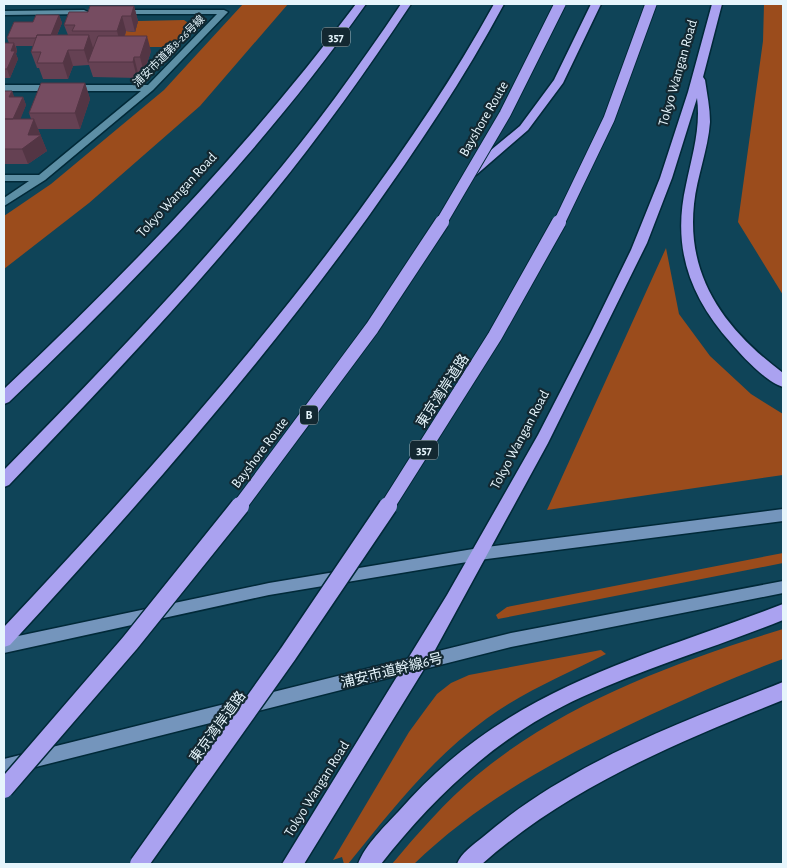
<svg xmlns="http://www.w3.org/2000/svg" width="787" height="868" viewBox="0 0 787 868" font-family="'Alegreya Sans','Noto Sans JP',sans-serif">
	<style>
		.green { fill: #9b4c1c }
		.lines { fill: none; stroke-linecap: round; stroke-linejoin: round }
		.street-casing { stroke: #012938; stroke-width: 3 }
		.secondary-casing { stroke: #012938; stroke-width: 3 }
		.highway-casing { stroke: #012938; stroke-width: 3 }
		.street { fill: #5d8fa5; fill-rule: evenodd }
		.secondary { fill: #7495bc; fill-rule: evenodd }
		.highway { fill: #aaa2f0; fill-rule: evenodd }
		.highway-bridge-far2-casing { stroke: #012938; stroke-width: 13; stroke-linecap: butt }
		.highway-bridge-far1-casing { stroke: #012938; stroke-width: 16; stroke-linecap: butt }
		.highway-bridge-casing { stroke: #012938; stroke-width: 21; stroke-linecap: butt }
		.highway-bridge-far2 { stroke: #aaa2f0; stroke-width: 11 }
		.highway-bridge-far1 { stroke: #aaa2f0; stroke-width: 14 }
		.highway-bridge { stroke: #aaa2f0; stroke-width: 18 }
		.wall { fill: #654153 }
		.shaded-wall { fill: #533544 }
		.building { fill: #764c61; stroke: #533544 }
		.labels { text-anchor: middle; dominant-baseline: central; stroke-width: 4.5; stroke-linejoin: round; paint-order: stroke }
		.far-street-label { font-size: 11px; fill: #e6f5fc; stroke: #132831 }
		.shield { fill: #132831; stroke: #a7b8bf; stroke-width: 1 }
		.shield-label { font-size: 12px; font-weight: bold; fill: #e6f5fc }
		.street-label { font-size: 14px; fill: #e6f5fc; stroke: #132831 }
	</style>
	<rect width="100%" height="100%" fill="#0f4458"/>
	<path class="green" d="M243 4H288L200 106 89 203 4 269V216L51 184 164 90Z
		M764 4H783V295L738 222 763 41Z
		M184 20 194 27 175 47H121L126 31 135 32 138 21Z
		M666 248 679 314 710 356 751 394 783 414V475L547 510Z
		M783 553V563L498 619 496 615 507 607Z
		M783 629V659C738 675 694 695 650 715 565 755 482 798 414 864H392C418 833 445 802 476 776 563 703 675 662 783 629Z
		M601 650 606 654C566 674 523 692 486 719 430 760 391 811 348 864H344L342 857 333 860 409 732 428 706 437 694 451 683 469 675Z"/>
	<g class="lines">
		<defs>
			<path id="street" d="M84 10 88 12 87 14 4 15V11Z
				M116 10H224L228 12 153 90 45 180 4 206V198L29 181H4V175H39L141 91H4V85H148L217 14H119L115 12Z"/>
			<path id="secondary" d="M783 509V521L479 560 269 595 4 653V639L269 583 479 548Z
				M783 581V593L511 647 4 775V759L511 633Z"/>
			<path id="highway" d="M356 4H366C263 150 138 279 9 402L4 404V389C131 269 251 144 356 4Z
				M401 4H411C367 70 321 135 271 196 188 297 99 391 9 485L4 487V470C93 379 182 287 263 189 313 130 358 68 401 4Z
				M494 4H504C464 79 417 148 368 217 259 368 136 508 10 645L4 647V627C129 494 251 358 359 211 408 144 454 77 494 4Z
				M591 4H601L563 83 528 130 476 175H468V169L520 126 554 80Z
				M712 4H722L703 77 705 80C707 94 710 108 710 122 708 150 697 176 694 204 686 279 727 331 783 373V387C766 382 742 356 731 343 689 296 672 247 686 185 692 156 701 128 697 98L672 178 647 243 548 443 429 661 304 864H282L447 595 538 435 591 332 631 250 660 178 688 92Z
				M783 604V620C717 647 647 667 582 697 500 734 436 794 381 864H358C365 845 385 826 399 811 507 687 637 660 783 604Z
				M783 682V700C676 743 569 787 482 864H457C461 853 473 845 483 837 568 763 680 723 783 682Z"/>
		</defs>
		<use href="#street" class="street-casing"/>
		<use href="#secondary" class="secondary-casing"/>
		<use href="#highway" class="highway-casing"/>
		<use href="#street" class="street"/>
		<use href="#secondary" class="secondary"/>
		<use href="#highway" class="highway"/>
		<defs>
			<path id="highway-bridge-far2" d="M441 223 505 114 560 4
				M559 223 609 119 651 4"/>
			<path id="highway-bridge-far1" d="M239 507 372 328 442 222
				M387 507 495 336 559 222"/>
			<path id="highway-bridge" d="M4 789 130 643 240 506
				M139 864 288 654 388 506"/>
		</defs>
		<use href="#highway-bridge-far2" class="highway-bridge-far2-casing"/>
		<use href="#highway-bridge-far1" class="highway-bridge-far1-casing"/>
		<use href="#highway-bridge" class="highway-bridge-casing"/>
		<use href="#highway-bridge-far2" class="highway-bridge-far2"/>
		<use href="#highway-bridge-far1" class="highway-bridge-far1"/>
		<use href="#highway-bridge" class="highway-bridge"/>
	</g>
	<path class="wall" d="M8 4H32V5H8Z
		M134 6 138 21 135 32 126 31 125 36 151 51 144 73H138L137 78 93 77 89 65 73 66 68 79H43L39 68H37L31 52 33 46H16L17 51 16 54 18 59 10 78H4V43H9L7 38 33 22 59 15 62 23 57 35H68L64 25 88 12Z
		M85 83 90 99 80 129H38L47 151 28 164H4V91H12L14 97H23L26 105 20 119H31L29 113Z"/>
	<path class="shaded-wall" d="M134 6 138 21 135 32 131 16Z
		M59 15 62 23 52 47 49 38Z
		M122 16 126 31 121 47 117 31Z
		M89 35 94 51 88 62 89 66 84 50Z
		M147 36 151 51 144 73 140 57Z
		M14 43 17 51 16 54 18 59 10 78 7 69 11 51Z
		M68 50 73 66 68 79 63 63Z
		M134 57 138 73 137 78 133 62Z
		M85 83 90 99 80 129 75 113Z
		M12 91 15 99 9 97Z
		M23 97 26 105 17 128 13 119Z
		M34 119 47 151 28 164 22 149 28 135Z"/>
	<path class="building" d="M90 6H134L131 16H122L117 31H72L75 25H64L69 12H88Z
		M36 15H59L51 35H37L36 38H7L14 22H33Z
		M37 35H89L84 50H68L63 63H37L41 52H31Z
		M98 36H147L140 57H134L133 62H88Z
		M4 43H14L11 51H15L7 69H4Z
		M41 83H85L75 113H29Z
		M4 91H12L9 97H23L13 119H4Z
		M4 119H34L28 135H41L22 149H4Z"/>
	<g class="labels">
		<g class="far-street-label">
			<text transform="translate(169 51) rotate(-45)">浦安市道第8-26号線</text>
		</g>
		<g class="shield">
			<rect x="322" y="27.5" width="28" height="19" rx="4"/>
			<rect x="300" y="405.5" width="18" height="19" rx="4"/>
			<rect x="410" y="440.5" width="28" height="19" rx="4"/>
		</g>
		<g class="shield-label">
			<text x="336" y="37">357</text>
			<text x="309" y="415">B</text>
			<text x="424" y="450">357</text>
		</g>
		<g class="street-label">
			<text transform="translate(678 73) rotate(-74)">Tokyo Wangan Road</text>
			<text transform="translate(484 119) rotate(-60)">Bayshore Route</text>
			<text transform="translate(177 195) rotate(-47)">Tokyo Wangan Road</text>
			<text transform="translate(443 391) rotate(-57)">東京湾岸道路</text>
			<text transform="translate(520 440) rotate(-62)">Tokyo Wangan Road</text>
			<text transform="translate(260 453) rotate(-53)">Bayshore Route</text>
			<text transform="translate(392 671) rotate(-14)">浦安市道幹線6号</text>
			<text transform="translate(218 727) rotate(-54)">東京湾岸道路</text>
			<text transform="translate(317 789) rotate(-58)">Tokyo Wangan Road</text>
		</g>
	</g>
	<rect width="787" height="868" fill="none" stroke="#e6f5fc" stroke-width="10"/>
</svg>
